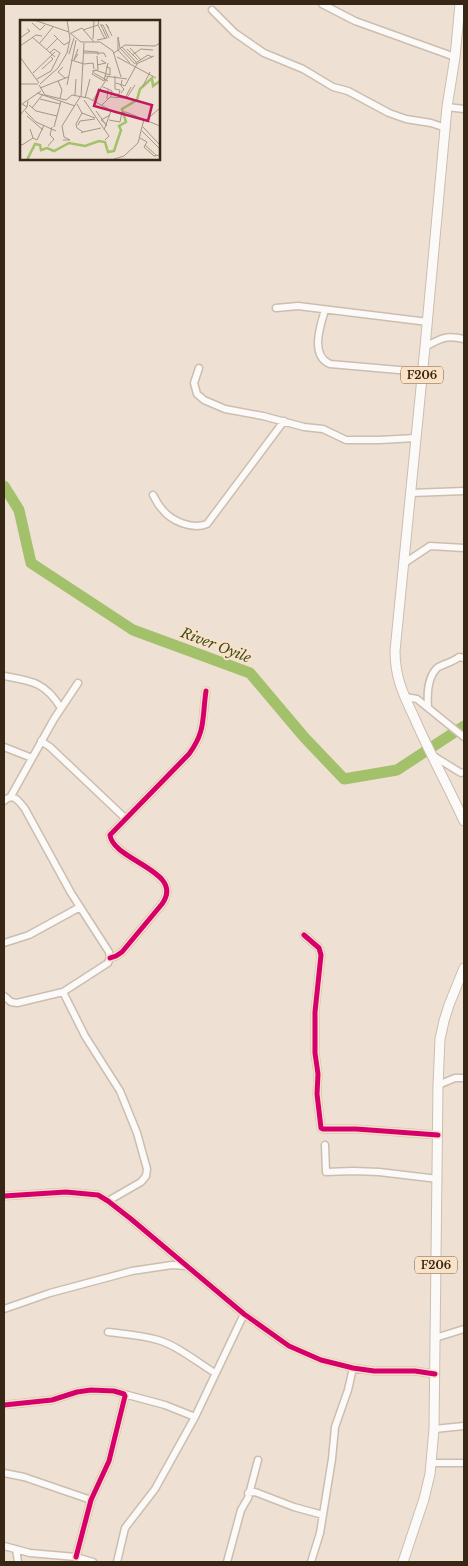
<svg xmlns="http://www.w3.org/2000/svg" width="468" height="1566" viewBox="0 0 468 1566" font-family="'Libre Baskerville',serif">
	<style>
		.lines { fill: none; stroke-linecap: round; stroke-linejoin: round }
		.river { stroke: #a3c16a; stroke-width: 11 }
		.minor-casing { stroke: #ccbeaf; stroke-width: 9 }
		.major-casing { stroke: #ccbeaf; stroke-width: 11 }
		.minor { stroke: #fcfaf8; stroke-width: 6 }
		.major { stroke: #fcfaf8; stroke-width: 9 }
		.cycleway-casing { stroke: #fbe1c5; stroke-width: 8 }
		.cycleway { stroke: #d6006c; stroke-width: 5 }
		.labels { text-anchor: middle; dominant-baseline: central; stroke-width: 4; stroke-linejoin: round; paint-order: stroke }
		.shield { fill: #fbe1c5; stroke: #725f49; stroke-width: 1 }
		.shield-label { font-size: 11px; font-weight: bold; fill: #372714 }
		.water-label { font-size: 14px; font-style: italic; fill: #3b4f21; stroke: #fbe1c5 }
		.inset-river { fill: none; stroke: #a3c16a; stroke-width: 2.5 }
		.inset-road { fill: none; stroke: #a59686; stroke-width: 1 }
		.view { fill: #c2185b; fill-opacity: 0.15; stroke: #c2185b; stroke-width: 2.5 }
		.inset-edge { fill: none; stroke: #372714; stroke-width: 2.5 }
	</style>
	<rect width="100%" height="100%" fill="#eee0d2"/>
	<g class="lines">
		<path class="river" d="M4 486 19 510 31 563 133 630 250 673 304 737 344 779 397 770 464 726"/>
		<defs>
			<path id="minor" d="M322 4 355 21 455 57
				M212 10 235 33 264 53 303 69 333 87 348 91 389 113 406 119 431 123 446 128
				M447 107 464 109
				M276 308 298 306 428 322
				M325 310C320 326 310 356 330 364L422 372
				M425 347C441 338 446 335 464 339
				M199 368 194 383 197 394 204 400 225 409 263 416 304 427 323 429 346 440H379L416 438
				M411 493 464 491
				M153 495C156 500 158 505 162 509 171 521 192 530 207 524L284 421
				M403 564 430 546 464 548
				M4 676C32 681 45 682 61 708
				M405 697 417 699 464 737
				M428 707C427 694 427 678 437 668 441 665 453 662 459 657L464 658
				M41 741 50 747 125 818
				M4 747 32 758
				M432 755 461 773 464 772
				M11 796 54 719 78 683
				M4 801C13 792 19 801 25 809L71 893 109 952 110 958 108 963 63 992 17 1003 11 1002 4 996
				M304 935 319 948 321 955 315 1012V1053L318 1074 317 1094 321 1128 323 1129H356L438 1135
				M4 943 29 935 80 907
				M110 958 116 956 122 952 162 904C186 871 113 861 110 835L189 754C206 731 202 718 206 691
				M63 992 85 1036 120 1091 137 1133 147 1169 146 1176 141 1182 108 1201
				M438 1085 455 1078H464
				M325 1145 326 1172 353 1171 379 1172 438 1179
				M4 1196 66 1192 98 1195 108 1201 131 1219 244 1314 289 1346 321 1360 353 1368 374 1371H415L435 1374
				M4 1309 50 1293 132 1271 172 1265 187 1266
				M108 1332C124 1334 141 1335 158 1340 178 1346 197 1362 215 1373
				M435 1338 464 1329
				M124 1394 165 1405 195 1417
				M4 1405 52 1400 77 1392 91 1390 114 1391 124 1394 125 1396 109 1461 91 1500 76 1557
				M434 1429 464 1426
				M431 1463H464
				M4 1473 24 1477 91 1500
				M248 1493 255 1492 294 1507 323 1515
				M4 1546 30 1553 76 1557 93 1562
				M16 1549 18 1562
				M117 1562 125 1528 155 1489 195 1417 244 1314
				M227 1562 241 1510 248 1498 258 1460
				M311 1562 320 1533 332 1459 335 1427 348 1390 353 1368"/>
			<path id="major" d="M460 4 455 57 447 107 425 347 395 651C395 677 403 694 414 717 429 752 448 786 464 821
				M403 1562 424 1499 430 1474 434 1429 438 1085 440 1039 444 1021 449 1005 464 968"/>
		</defs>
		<use href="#minor" class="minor-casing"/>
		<use href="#major" class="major-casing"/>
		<use href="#minor" class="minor"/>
		<use href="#major" class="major"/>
		<defs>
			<path id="cycleway" d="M304 935 319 948 321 955 315 1012V1053L318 1074 317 1094 321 1128 323 1129H356L438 1135
				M110 958 116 956 122 952 162 904C186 871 113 861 110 835L189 754C206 731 202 718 206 691
				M4 1196 66 1192 98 1195 108 1201 131 1219 244 1314 289 1346 321 1360 353 1368 374 1371H415L435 1374
				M4 1405 52 1400 77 1392 91 1390 114 1391 124 1394 125 1396 109 1461 91 1500 76 1557"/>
		</defs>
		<use href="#cycleway" class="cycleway-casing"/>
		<use href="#cycleway" class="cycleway"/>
	</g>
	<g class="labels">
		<g class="shield">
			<rect x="401" y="366.5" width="42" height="17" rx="4"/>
			<rect x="415" y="1256.5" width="42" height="17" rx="4"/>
		</g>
		<g class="shield-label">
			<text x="422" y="375">F206</text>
			<text x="436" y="1265">F206</text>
		</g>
		<g class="water-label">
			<text transform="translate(216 645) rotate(21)">River Oyile</text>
		</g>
	</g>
	<g transform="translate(20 20)">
		<rect width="140" height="140" fill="#eee0d2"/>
		<path class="inset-river" d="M7 140 15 124 20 125 21 130 27 128 34 131 49 123 65 126 79 121 85 122 88 132 94 131 101 110 99 106 106 102 102 89 117 80 120 69 132 58 133 66 140 61"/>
		<path class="inset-road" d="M14 0 49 12M12 3 20 10 25 5M78 5 85 19M80 5H83L89 18M89 8 86 4 92 16M63 10 78 5 79 0M50 13 61 22H80L93 31 101 57M51 13 62 8 74 22M34 15 44 25 49 22M12 17 35 37M0 18 10 11 7 9M73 19 74 0M77 20 87 18 81 5M19 24 33 7M0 26 16 15 22 16M102 27 116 42M100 28 98 17V30L110 43M100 28 114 43M110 28 121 40M58 29 54 40 58 34M107 29 118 40M26 30 38 18M64 31 78 32V35M64 33H84L86 37M94 33 105 25 135 26 140 23M49 34 54 18M112 35 121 29 133 30M0 37 19 63M97 37 136 58M51 40 64 44 73 43 74 49M114 44 128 35 132 37M116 44 134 36M77 45 86 43 81 40M43 47 38 52 45 58M22 49 33 39 31 37M75 50 90 55V48L86 47M75 50 72 54 84 61M72 51 78 50 77 36M13 53 35 32M74 53 88 61M85 56 107 59M95 56V69L100 70 98 77M17 59 31 51 40 33 34 29 30 33M38 61 42 70 40 78M84 61 88 43M96 63 105 66 117 44M0 64H18M20 64 38 48 47 33 50 19 47 0M19 65 25 75 46 80 52 75 68 78 96 93 106 92 140 106M47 65 56 20M123 66 130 52M83 67 88 69 87 79M20 68 48 57M17 73 55 86M101 73 104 69 101 66 102 60M55 75 56 59M61 77 64 23M90 77 105 78 111 67M65 78 70 59M20 79 40 84M106 79 115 65M64 80 89 116 85 120M73 80 88 57M57 84 62 93 75 98M9 85 16 91 37 96M82 85 91 76 92 71 88 69M7 87 2 84 21 71M12 88 23 74M5 91 16 102 36 111M76 91 87 106M0 95 7 87 8 81M7 96 23 110M89 100 100 102 102 92M126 100 140 88M86 104 81 100 90 95M58 105 60 101 75 99M34 107 41 81M123 107 140 125M84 110 91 91M122 111 140 129M63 112 81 108M61 113 63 112 57 108 56 104 62 93M13 118 17 120 24 105M120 118 127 122 124 127 134 136 140 135M43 120H50L44 117 42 106 60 77M0 123 2 125 13 118 10 109M125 125 137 136M28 126 34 119 30 115 32 107M91 140 104 136 118 123 124 99"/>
		<path class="view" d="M79 70 132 85 128 101 74 86Z"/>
		<rect width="140" height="140" class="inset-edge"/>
	</g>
	<rect width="468" height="1566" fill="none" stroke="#372714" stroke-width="10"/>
</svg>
